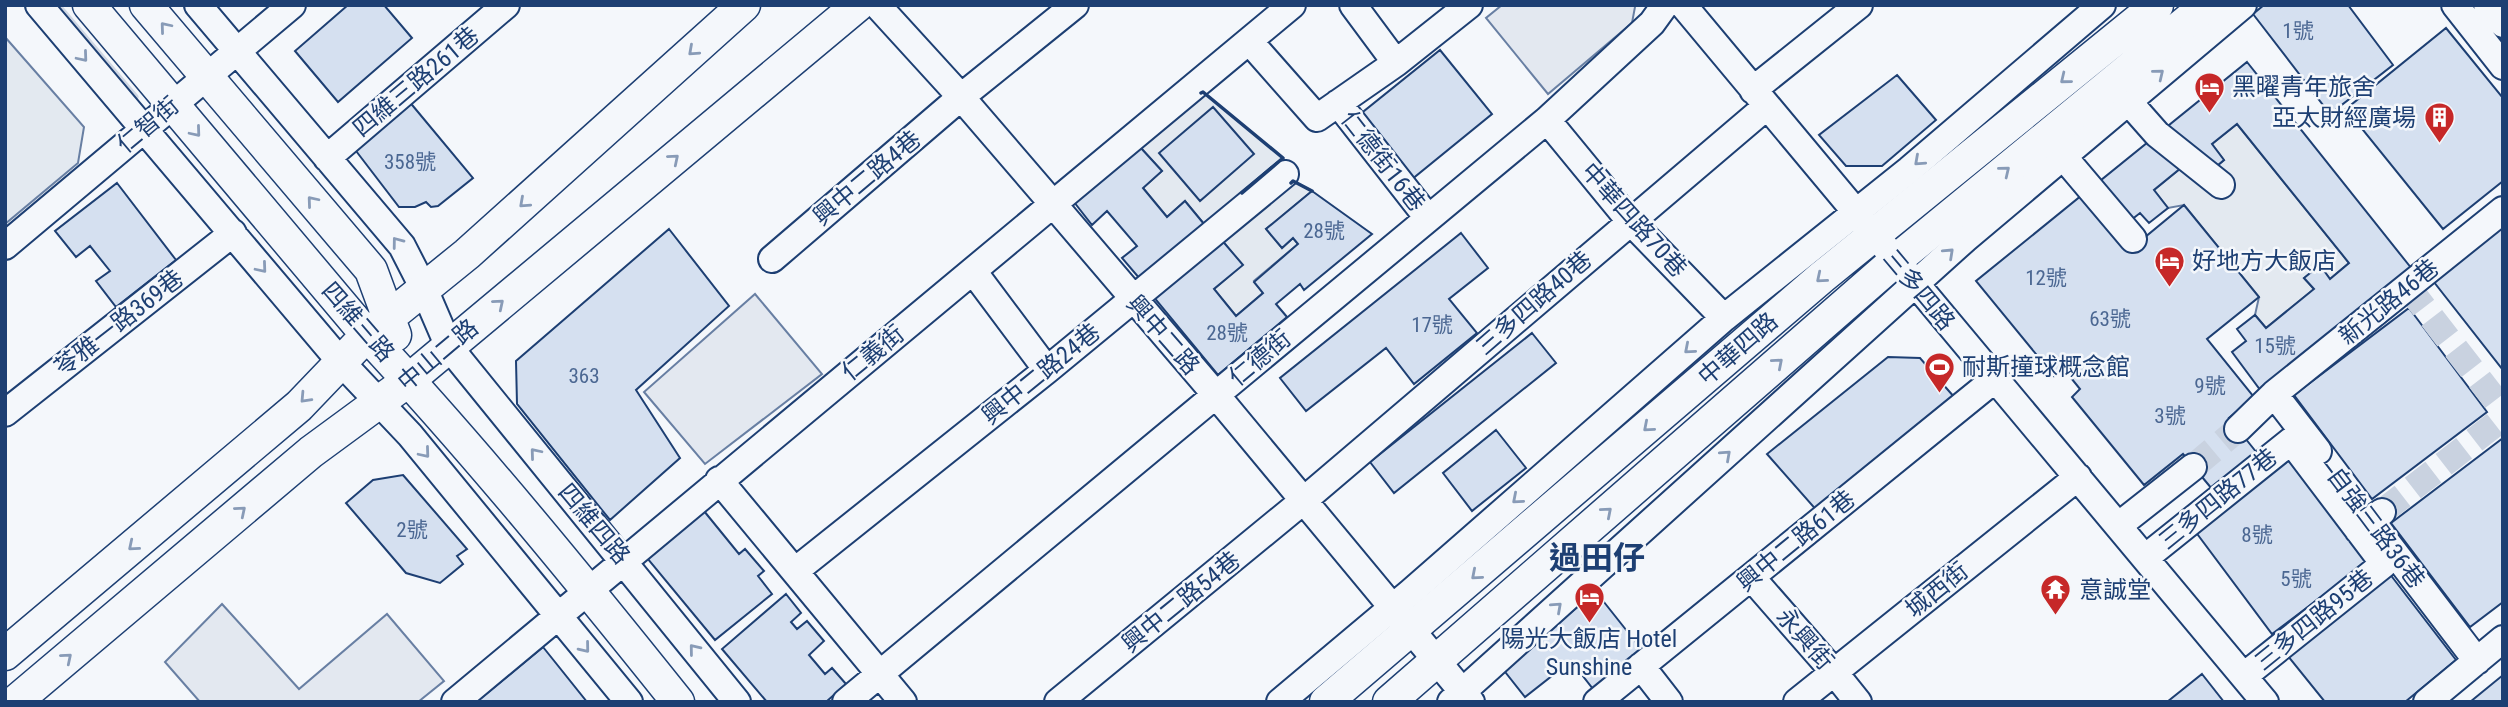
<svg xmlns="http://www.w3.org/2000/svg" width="2508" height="707" viewBox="0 0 2508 707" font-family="'Roboto Condensed','Noto Sans TC',sans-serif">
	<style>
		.green { fill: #e3e9f0; stroke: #687fa3; stroke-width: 2 }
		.parking { fill: #e3e8f0; stroke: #687fa3; stroke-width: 2 }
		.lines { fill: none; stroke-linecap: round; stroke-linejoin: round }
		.stream { stroke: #cfd7e4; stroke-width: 7 }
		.building { fill: #d5e0f0; stroke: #1d3f73; stroke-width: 2 }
		.minor-tunnel { stroke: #c9d2e0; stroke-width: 26; stroke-dasharray: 26 13; stroke-linecap: butt }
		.minor-casing { stroke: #1d3f73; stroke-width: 30 }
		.major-casing { stroke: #1d3f73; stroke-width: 35 }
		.minor { stroke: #f4f7fb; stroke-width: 26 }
		.major { stroke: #f4f7fb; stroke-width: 32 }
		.wall { stroke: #1d3f73; stroke-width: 3.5 }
		.oneway { stroke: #889bb7 }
		.labels { text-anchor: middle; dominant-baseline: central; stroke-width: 5; stroke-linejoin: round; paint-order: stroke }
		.number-label { font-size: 21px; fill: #4b6792 }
		.street-label { font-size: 24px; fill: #1d3f73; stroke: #f4f7fb }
		.poi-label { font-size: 24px; fill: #1d3f73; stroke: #f4f7fb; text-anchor: start }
		.district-label { font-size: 32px; font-weight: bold; fill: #1d3f73; stroke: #f4f7fb }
	</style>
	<rect width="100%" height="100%" fill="#f4f7fb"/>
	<path class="green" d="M5 37 84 127 78 163 5 224Z
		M1203 92 1283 158 1204 224 1185 201 1167 217 1143 188 1162 171 1140 147Z
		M2237 124 2349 263 2330 279 2319 266 2304 278 2314 289 2266 328 2255 315 2259 297 2184 205 2168 208 2154 190 2192 159 2206 175 2224 160 2212 144Z
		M1293 181 1312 191 1266 229 1282 248 1293 238 1298 244 1254 281 1263 293 1236 316 1214 289 1242 265 1220 238Z"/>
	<path class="parking" d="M1502 5H1634L1635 7 1632 23 1548 94 1486 18Z
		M755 294 822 374 705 464 644 392Z
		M222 604 299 689 387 614 444 681 418 702H200L165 662Z"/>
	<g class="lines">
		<path class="stream" d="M57 5 135 97"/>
	</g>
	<path class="building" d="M348 5H384L412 38 338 102 295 51Z
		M2264 5H2348L2393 65 2330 114 2253 14Z
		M2446 28 2503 98V181L2443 229 2346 109Z
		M1440 50 1492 114 1395 193 1343 128Z
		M2247 62 2412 269 2261 391 2232 352 2246 341 2237 329 2255 315 2266 328 2314 289 2304 278 2320 265 2330 279 2349 263 2237 124 2212 144 2224 160 2205 176 2192 159 2154 190 2168 208 2149 223 2140 213 2126 224 2095 185Z
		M1897 75 1936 120 1882 166H1846L1819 135Z
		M408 100 473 178 438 206 431 207 426 202 415 207H399L353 147Z
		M1213 107 1254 154 1200 201 1159 153Z
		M1140 147 1162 171 1143 188 1167 217 1185 201 1204 224 1140 279 1122 258 1137 246 1107 211 1092 225 1074 202Z
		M117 183 176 260 116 307 96 281 110 271 90 246 76 257 55 231Z
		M1312 191 1372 234 1304 290 1300 284 1276 304 1287 317 1218 375 1152 295 1220 238 1243 265 1214 289 1236 316 1263 293 1254 282 1298 244 1293 238 1282 248 1266 229Z
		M2087 191 2133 247 2184 205 2259 297 2207 339 2254 397 2229 418 2257 453 2212 489 2183 454 2144 485 2072 397 2080 389 2063 368 2054 376 1976 281Z
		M2503 220V370L2430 277Z
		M669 229 729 306 636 390 680 458 610 520 517 404 516 361Z
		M1461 233 1488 268 1449 299 1477 333 1414 384 1386 348 1306 411 1280 378Z
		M2409 308 2487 412 2372 499 2294 395Z
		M1532 333 1556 363 1394 493 1370 462Z
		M1888 357 1920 358 1955 398 1819 513 1767 454Z
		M1496 430 1526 468 1472 511 1443 473Z
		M2503 438V602L2470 627 2391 523Z
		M2294 450 2374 557 2272 634 2192 527Z
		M403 475 467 549 457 556 463 564 440 583 406 573 346 503 373 480Z
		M704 511 739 554 745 549 764 571 758 576 772 594 715 640 647 558Z
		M2386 569 2456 660 2405 702H2325L2283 650Z
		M1596 592 1646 655 1597 694 1571 661 1525 697 1502 668Z
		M786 594 801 613 791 622 797 629 807 621 824 641 809 655 825 674 832 668 846 684 826 702H767L722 649Z
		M543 647 587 702H476Z
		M2202 674 2224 702H2167Z
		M2503 675V702H2470Z"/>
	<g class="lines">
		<path class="minor-tunnel" d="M2408 287 2503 410
			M2193 467 2238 429
			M2382 512 2503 418"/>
		<defs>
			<path id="minor" d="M39 5 340 361 410 435 629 702
				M198 5 402 246 424 289 449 347 737 702
				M877 5 961 97 1053 204 1216 395 1471 702
				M1353 5 1396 63
				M1683 5 2265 702
				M2455 5 2503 66
				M2487 5 2503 24
				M1249 41 1317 118 1396 63 1469 5
				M1753 90 1859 5
				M2127 100 2157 134 2221 185
				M1338 103 1428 218
				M1547 120 1630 221 1724 318
				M2062 155 2133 239
				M327 158 506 5
				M5 246 292 5
				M772 259 961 97 1075 5
				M973 271 1047 370
				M2274 394 2318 451
				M5 413 233 233
				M2238 429 2274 394 2503 210
				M719 480 903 702
				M2118 526 2193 467
				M2358 530 2382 512
				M2381 535 2477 661
				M2145 558 2291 441 2384 564 2244 676
				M795 571 1047 370 1285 174
				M1751 577 1834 672 1858 702
				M1641 666 1669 702
				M455 702 1292 5
				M846 702 1547 120 1652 23 1665 5
				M1058 702 1303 501 1767 106
				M1280 702 1411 592 1724 318 1909 170 2102 5
				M1451 702 1965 239 2243 5
				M1597 702 1995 379
				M1797 702 2078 477
				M2427 702 2503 639"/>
			<path id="major" d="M89 5 367 335C476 452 578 577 678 702
				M146 5 371 270 395 335
				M5 654 299 406 367 335 467 254 744 5
				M15 702 311 452 409 380 858 5
				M1326 702 1822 277 2157 5
				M1389 702 1895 261 2207 5"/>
		</defs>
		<use href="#minor" class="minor-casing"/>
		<use href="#major" class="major-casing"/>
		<use href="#minor" class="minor"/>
		<use href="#major" class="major"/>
		<path class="wall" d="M1201 93 1203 92 1283 158 1242 193
			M1291 183 1293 181 1312 191"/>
	</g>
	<defs><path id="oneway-chevron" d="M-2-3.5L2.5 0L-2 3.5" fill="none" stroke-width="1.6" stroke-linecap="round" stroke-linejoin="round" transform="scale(1.75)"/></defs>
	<g class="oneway">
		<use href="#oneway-chevron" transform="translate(165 27) rotate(-130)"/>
		<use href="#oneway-chevron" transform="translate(693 51) rotate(138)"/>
		<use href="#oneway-chevron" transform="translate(83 57) rotate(50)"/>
		<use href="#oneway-chevron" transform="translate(2159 74) rotate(-39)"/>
		<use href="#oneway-chevron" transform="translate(2065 79) rotate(141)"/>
		<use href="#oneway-chevron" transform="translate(196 132) rotate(50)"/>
		<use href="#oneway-chevron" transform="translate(674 159) rotate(-40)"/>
		<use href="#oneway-chevron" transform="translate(1919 161) rotate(138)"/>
		<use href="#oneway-chevron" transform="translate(2005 171) rotate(-39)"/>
		<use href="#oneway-chevron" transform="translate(312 201) rotate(-130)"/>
		<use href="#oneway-chevron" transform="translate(524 203) rotate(138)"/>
		<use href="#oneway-chevron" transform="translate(397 242) rotate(-127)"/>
		<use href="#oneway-chevron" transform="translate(1949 253) rotate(-43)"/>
		<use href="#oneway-chevron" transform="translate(262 268) rotate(50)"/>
		<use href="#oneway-chevron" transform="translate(1821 278) rotate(140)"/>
		<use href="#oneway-chevron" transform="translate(499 304) rotate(-40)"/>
		<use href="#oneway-chevron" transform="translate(1689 349) rotate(139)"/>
		<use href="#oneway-chevron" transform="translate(1778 363) rotate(-41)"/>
		<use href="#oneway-chevron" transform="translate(305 398) rotate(133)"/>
		<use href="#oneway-chevron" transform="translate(1648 427) rotate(139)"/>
		<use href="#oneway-chevron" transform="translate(425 453) rotate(50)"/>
		<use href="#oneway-chevron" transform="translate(535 453) rotate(-130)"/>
		<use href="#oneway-chevron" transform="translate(1726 455) rotate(-42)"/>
		<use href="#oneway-chevron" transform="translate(1517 499) rotate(139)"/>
		<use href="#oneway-chevron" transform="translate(241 511) rotate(-40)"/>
		<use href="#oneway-chevron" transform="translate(1607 512) rotate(-41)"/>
		<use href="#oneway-chevron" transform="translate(133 546) rotate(140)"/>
		<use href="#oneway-chevron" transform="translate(1476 575) rotate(139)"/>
		<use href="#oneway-chevron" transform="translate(1557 607) rotate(-42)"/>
		<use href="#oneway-chevron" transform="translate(585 648) rotate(51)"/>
		<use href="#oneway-chevron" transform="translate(694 649) rotate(-129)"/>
		<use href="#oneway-chevron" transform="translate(67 658) rotate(-40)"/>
	</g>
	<defs>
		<symbol id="hotel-pin" viewBox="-11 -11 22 30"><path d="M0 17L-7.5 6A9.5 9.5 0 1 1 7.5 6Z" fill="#c62828" stroke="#f4f7fb"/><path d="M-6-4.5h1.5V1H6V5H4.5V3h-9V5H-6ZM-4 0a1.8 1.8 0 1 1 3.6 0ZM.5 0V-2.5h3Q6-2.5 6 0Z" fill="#fff"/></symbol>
		<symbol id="building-pin" viewBox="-11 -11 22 30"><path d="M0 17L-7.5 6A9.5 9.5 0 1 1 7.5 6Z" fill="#c62828" stroke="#f4f7fb"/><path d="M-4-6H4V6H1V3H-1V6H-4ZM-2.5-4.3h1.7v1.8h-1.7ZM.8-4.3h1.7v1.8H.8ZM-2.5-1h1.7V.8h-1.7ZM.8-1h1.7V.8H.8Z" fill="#fff"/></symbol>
		<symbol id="stadium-pin" viewBox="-11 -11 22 30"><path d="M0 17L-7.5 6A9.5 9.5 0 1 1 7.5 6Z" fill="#c62828" stroke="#f4f7fb"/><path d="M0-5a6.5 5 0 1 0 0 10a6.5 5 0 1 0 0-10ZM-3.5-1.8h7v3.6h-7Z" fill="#fff"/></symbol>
		<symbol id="temple-pin" viewBox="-11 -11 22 30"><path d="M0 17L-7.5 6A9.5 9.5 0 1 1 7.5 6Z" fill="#c62828" stroke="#f4f7fb"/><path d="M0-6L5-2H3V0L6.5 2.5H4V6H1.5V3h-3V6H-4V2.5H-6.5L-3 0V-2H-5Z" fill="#fff"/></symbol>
	</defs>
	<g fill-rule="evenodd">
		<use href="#hotel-pin" x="2192" y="70" width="35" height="47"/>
		<use href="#building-pin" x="2422" y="100" width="35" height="47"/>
		<use href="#hotel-pin" x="2152" y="244" width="35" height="47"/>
		<use href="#stadium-pin" x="1922" y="350" width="35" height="47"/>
		<use href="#temple-pin" x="2038" y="572" width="35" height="47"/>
		<use href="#hotel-pin" x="1572" y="580" width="35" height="47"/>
	</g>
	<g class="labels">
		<g class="number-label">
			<text x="2298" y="31">1號</text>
			<text x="410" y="162">358號</text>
			<text x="1324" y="231">28號</text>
			<text x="2046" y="278">12號</text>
			<text x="2110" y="319">63號</text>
			<text x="1432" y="325">17號</text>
			<text x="1227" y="333">28號</text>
			<text x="2275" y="346">15號</text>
			<text x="584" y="376">363</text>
			<text x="2210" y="386">9號</text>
			<text x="2170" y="416">3號</text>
			<text x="412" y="530">2號</text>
			<text x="2257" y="535">8號</text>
			<text x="2296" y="579">5號</text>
		</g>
		<g class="street-label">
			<text transform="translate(416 82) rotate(-40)">四維三路261巷</text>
			<text transform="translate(148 125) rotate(-40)">仁智街</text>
			<text transform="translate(1383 161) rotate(52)">仁德街16巷</text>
			<text transform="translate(867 178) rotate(-40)">興中二路4巷</text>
			<text transform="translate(1634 220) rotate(48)">中華四路70巷</text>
			<text transform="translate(1919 290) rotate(50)">三多四路</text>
			<text transform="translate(2389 302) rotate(-39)">新光路46巷</text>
			<text transform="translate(1534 303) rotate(-41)">三多四路40巷</text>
			<text transform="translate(358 322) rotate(49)">四維三路</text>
			<text transform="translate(119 323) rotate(-38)">苓雅一路369巷</text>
			<text transform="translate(1163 335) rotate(49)">興中二路</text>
			<text transform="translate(1738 349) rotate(-41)">中華四路</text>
			<text transform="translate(873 353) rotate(-39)">仁義街</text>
			<text transform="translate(438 355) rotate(-40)">中山二路</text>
			<text transform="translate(1260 358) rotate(-40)">仁德街</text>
			<text transform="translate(1041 374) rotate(-39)">興中二路24巷</text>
			<text transform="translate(2218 499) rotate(-39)">三多四路77巷</text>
			<text transform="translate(594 524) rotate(50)">四維四路</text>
			<text transform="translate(2376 528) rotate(53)">自強三路36巷</text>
			<text transform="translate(1796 541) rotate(-39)">興中二路61巷</text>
			<text transform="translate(1937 590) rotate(-39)">城西街</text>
			<text transform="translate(1181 602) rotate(-39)">興中二路54巷</text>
			<text transform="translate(2314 620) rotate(-39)">三多四路95巷</text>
			<text transform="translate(1805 639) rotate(49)">永興街</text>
		</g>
		<g class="poi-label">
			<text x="2232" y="87">黑曜青年旅舍</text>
			<text x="2416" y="118" text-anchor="end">亞太財經廣場</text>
			<text x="2192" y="261">好地方大飯店</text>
			<text x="1962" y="367">耐斯撞球概念館</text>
			<text x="2079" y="590">意誠堂</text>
			<text x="1589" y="639" text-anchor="middle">陽光大飯店 Hotel<tspan x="1589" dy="28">Sunshine</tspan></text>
		</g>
		<g class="district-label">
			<text x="1597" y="558">過田仔</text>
		</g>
	</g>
	<rect width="2508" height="707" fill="none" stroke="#1d3f73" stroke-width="14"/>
</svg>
